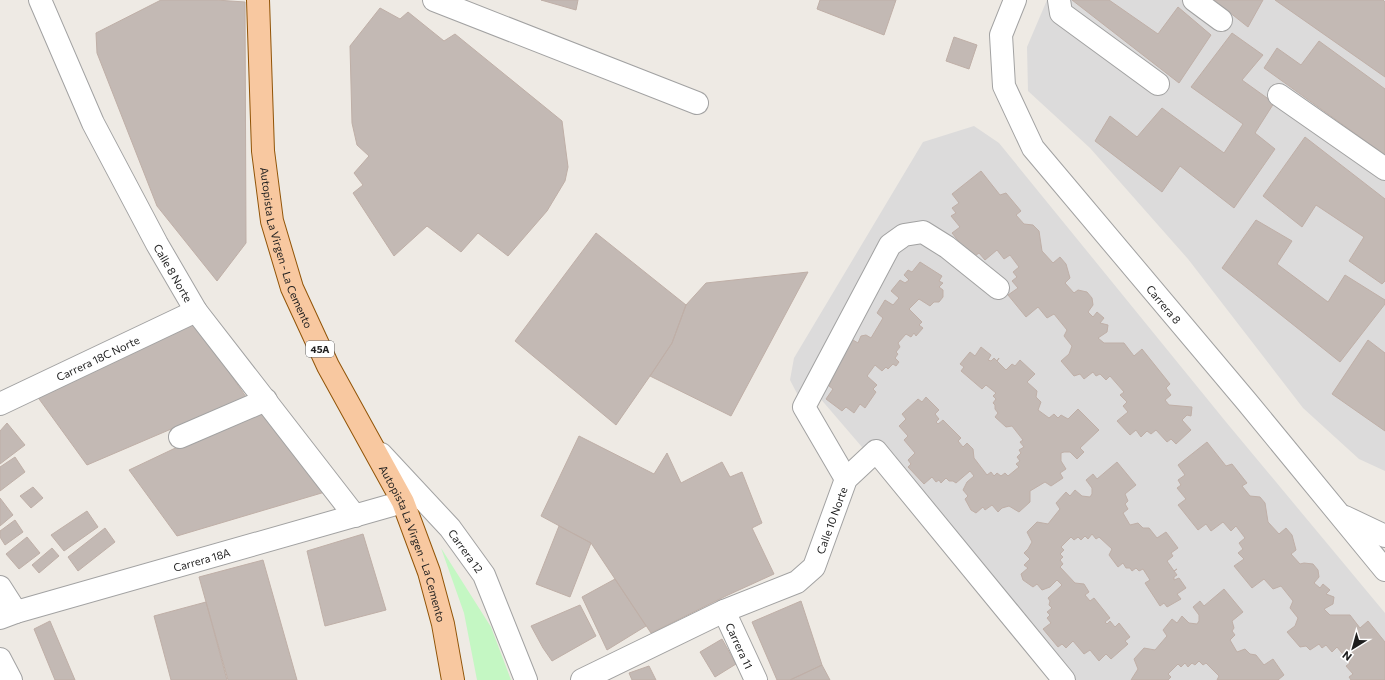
<svg xmlns="http://www.w3.org/2000/svg" width="1385" height="680" viewBox="0 0 1385 680" font-family="Commissioner,sans-serif">
	<style>
		.residential { fill: #dcdbdb }
		.park { fill: #c4f7c3 }
		.building { fill: #c3b9b4; stroke: #bfafa7 }
		.lines { fill: none; stroke-linecap: round; stroke-linejoin: round }
		.minor-casing { stroke: #a2a2a2; stroke-width: 24 }
		.major-casing { stroke: #915407; stroke-width: 24 }
		.minor { stroke: #fff; stroke-width: 22 }
		.major { stroke: #f8c8a0; stroke-width: 22 }
		.labels { text-anchor: middle; dominant-baseline: central; stroke-width: 3.5; stroke-linejoin: round; paint-order: stroke }
		.shield { fill: #fff; stroke: #626262; stroke-width: 1 }
		.shield-label { font-size: 10px; font-weight: bold; fill: #1e1e1e }
		.street-label { font-size: 11px; fill: #1e1e1e; stroke: #fff }
	</style>
	<rect width="100%" height="100%" fill="#eeeae4"/>
	<path class="residential" d="M1047 0H1385V471L1359 459 1303 408 1188 259 1090 148 1028 91 1027 47Z
		M974 126 999 143 1226 422 1385 613V680H1062L813 390 804 407 790 380 794 358 923 142Z"/>
	<path class="park" d="M441 548 491 627 511 680H477L464 613Z"/>
	<path class="building" d="M161 0H216L245 2 246 243 217 281 157 206 97 53 96 33Z
		M541 0H578L576 10Z
		M820 0H896L884 35 817 9Z
		M1072 0H1109L1158 34 1178 7 1211 35 1179 83Z
		M1214 0H1263L1248 27Z
		M1275 0H1383L1385 2V77Z
		M380 8 400 19 408 12 444 41 455 34 562 121 568 167 565 181 547 211 508 256 478 233 461 252 427 226 394 256 353 193 363 185 354 173 369 156 357 145 352 123 350 46Z
		M1232 33 1263 55 1242 80 1274 103 1255 133 1275 149 1234 208 1180 166 1162 192 1095 141 1110 116 1137 137 1162 108 1224 153 1243 124 1191 87Z
		M954 37 977 45 969 69 946 61Z
		M1319 41 1385 89V155L1264 68 1277 48 1301 65Z
		M1305 137 1385 199V281L1382 284 1349 261 1364 237 1316 205 1302 227 1263 196Z
		M981 171 1000 195 1006 193 1021 211 1016 215 1024 224 1033 225 1039 231 1042 251 1053 263 1060 257 1066 264 1070 278 1065 283 1074 293 1078 290 1087 292 1092 298 1093 305 1088 312 1093 317 1097 312 1104 318 1100 323 1108 325 1107 332 1098 338 1104 343H1124L1134 356 1142 349 1170 384 1166 388 1171 395 1165 400 1169 405 1192 407 1191 416 1187 415 1182 420 1191 430 1176 444 1171 439 1167 442 1156 430 1151 434 1147 431 1141 437 1136 430 1130 435 1117 421 1128 412 1123 406 1127 402 1120 395 1124 392 1110 376 1106 380 1100 374 1096 376 1093 372 1084 379 1080 374 1074 376 1061 361 1069 354 1072 346 1064 336 1067 330 1054 314 1047 318 1038 307 1026 317 1008 295 1018 288 1012 281 1017 277 1013 272 1019 267 1010 255 1004 259 997 250 985 260 979 253 972 258 952 233 960 227 951 216 956 213 952 208 959 203 952 194Z
		M1256 220 1292 241 1277 264 1328 302 1345 275 1385 300V304L1340 362 1222 268Z
		M596 233 686 305 672 343 650 376 616 425 515 341Z
		M920 262 942 276 939 281 943 283 939 287 943 290V297L939 302H934L930 306 919 299 909 309 922 322 919 325 923 328 916 336 914 333 911 337 906 334 898 343 900 347 896 352 898 354 895 358 899 362 896 366 893 364 888 369 886 367 882 371 875 365 867 376 877 385 873 389 876 392 865 408 860 404 854 413 846 407 842 411 826 399 833 389 829 386 848 337 858 343 861 336 866 335 871 338 883 318 877 313 885 300 893 305 899 298 891 291 900 280 905 283 909 280 904 275 908 270 912 272Z
		M808 272 731 416 650 376 672 343 686 305 706 283Z
		M192 317 246 397 87 465 34 392Z
		M1368 340 1385 353V431L1332 394Z
		M981 347 991 355 988 360 991 361 994 358 997 361 999 358 997 361 1006 370 1012 364 1015 366 1020 360 1035 374 1027 382 1037 391 1036 397 1041 402 1038 410 1049 418 1054 414 1058 418 1061 415 1068 419 1078 409 1099 430 1080 448 1084 452 1077 459 1070 452H1064L1061 453V461L1066 469 1060 473 1063 478 1051 486 1045 482 1030 491V502L1019 512 1009 506 1002 508 998 512 992 505 985 510 983 507 976 513 971 510 965 499 968 496 963 490 967 482 974 476 970 471 956 483 953 481H949L946 478 941 483 939 480 936 482 932 477 924 484 908 467 911 464 908 460 915 453 904 440 908 436 899 426 906 419 902 414 918 399 922 402 926 397 939 410 935 414 939 419 936 422 938 424 943 420 961 438 958 441 963 447 967 443 973 449 974 458 987 475 991 472 994 476 997 473 1001 476 1005 473 1008 476 1019 467 1016 464 1020 461 1017 457 1021 453 1019 450 1024 447 1020 442 1023 440 1012 426 1006 427 995 417 998 413 995 409V405L993 403 996 399 993 396 996 393 986 385 982 389 961 371 964 367 960 364 970 352 975 356Z
		M262 407 325 492 177 536 129 470Z
		M7 423 25 445 0 464V431Z
		M579 436 654 474 667 453 681 483 722 462 730 477 742 472 762 523 752 528 774 574 728 595 651 633 591 543 541 516Z
		M1207 442 1226 466 1232 464 1247 483 1242 486 1250 496 1260 497 1265 503 1268 522 1279 534 1286 528 1292 535 1296 550 1291 554 1300 564 1304 563 1313 564 1318 570 1319 577 1314 583 1320 588 1323 584 1330 590 1326 594 1334 597 1333 604 1324 609 1330 615H1350L1360 628 1368 621 1385 642V680H1351L1349 677 1353 674 1346 666 1350 663 1337 647 1332 652 1326 645 1322 648 1319 644 1310 650 1306 646 1300 647 1287 632 1295 626 1298 618 1290 608 1293 601 1281 586 1273 589 1264 579 1252 588 1234 566 1244 559 1238 553 1243 549 1239 543 1245 538 1236 526 1231 531 1223 522 1211 531 1206 524 1198 530 1178 505 1186 499 1177 488 1181 485 1178 480 1185 475 1178 465Z
		M15 457 25 472 0 491V467Z
		M1117 462 1136 485 1125 494 1128 501 1125 504 1128 509 1123 513 1130 525 1138 523 1143 528H1149L1157 538 1166 532 1178 548 1171 553 1173 556 1167 561 1174 571 1177 569 1174 571 1177 575 1174 577V580L1179 578 1186 588 1177 594 1181 599 1167 607 1164 603 1160 606 1145 583 1150 580 1143 569 1139 571 1136 568 1132 571 1130 568H1126L1123 563 1118 567 1109 555 1112 549 1099 537 1096 539 1092 534 1088 539 1085 536 1081 540 1078 537 1074 540 1071 537 1061 547 1064 550 1060 554 1063 557 1060 560 1063 564 1060 567 1075 583 1084 584 1089 592 1085 595 1090 601 1094 598 1110 618 1105 622 1107 624 1110 621 1115 627 1119 623 1130 637 1125 641 1128 644 1111 659 1106 654 1099 661 1090 650 1084 654 1073 641 1066 648 1062 644 1058 647 1043 629 1051 623 1047 618 1050 615 1047 612 1052 608 1049 605 1050 601 1048 598 1062 585 1057 580 1050 587 1042 590 1037 584 1033 587 1023 580 1021 574 1028 568 1024 565 1030 559 1024 553 1028 549 1032 542 1027 532 1037 522 1048 524 1060 509 1056 503 1066 492 1070 496 1075 490 1082 496 1090 497 1092 494V488L1086 480 1093 474 1097 479Z
		M33 487 43 498 31 508 20 496Z
		M0 498 13 515 0 526Z
		M87 511 98 527 64 551 51 535Z
		M15 520 23 532 5 545 0 537V531Z
		M559 526 591 543 570 597 536 584Z
		M105 528 115 542 78 571 68 557Z
		M363 534 386 610 325 626 307 551Z
		M27 537 40 553 19 569 6 554Z
		M52 548 59 556 39 573 32 565Z
		M263 560 297 680H228L199 577Z
		M615 579 646 626 607 650 582 597Z
		M1224 589 1243 612 1232 621 1234 628 1232 631 1235 635 1230 640 1237 652 1245 649 1250 654 1256 655 1264 665 1273 659 1284 675 1278 680H1217L1219 676 1206 663 1203 665 1199 661 1195 665 1192 663 1188 667 1185 663 1181 667 1178 664 1168 674 1171 677 1168 680H1131L1138 669 1134 659 1144 648 1155 650 1167 636 1163 630 1172 619 1177 623 1182 616 1189 623 1197 624 1199 621V615L1193 607 1200 601 1204 606Z
		M801 601 822 665 790 680H777L752 622Z
		M206 602 227 680H171L154 616Z
		M580 605 596 636 552 661 543 648 531 626Z
		M50 621 75 680H55L34 629Z
		M722 639 736 664 715 677 700 652Z
		M822 665 830 680H790Z
		M649 666 656 680H632L629 673Z"/>
	<g class="lines">
		<defs>
			<g id="minor">
				<path id="s1" d="M40 0 93 123 157 244 196 311 355 516"/>
				<path d="M434 0 697 103"/>
				<path id="s2" d="M1015 0 1001 35 1004 86 1033 148 1247 402 1385 570"/>
				<path d="M1059 0 1061 13 1158 84"/>
				<path d="M1194 0 1221 20"/>
				<path d="M1279 95 1385 169"/>
				<path id="s3" d="M0 404 196 311"/>
				<path d="M180 437 266 400"/>
				<path id="s4" d="M381 454 450 528 484 575 526 680"/>
				<path d="M846 479 804 407 890 245 904 235 923 232 947 247 998 288"/>
				<path d="M1345 517 1385 536"/>
				<path d="M0 587 16 612"/>
				<path id="s5" d="M724 611 756 680"/>
				<path id="s6" d="M0 618 16 612 403 502"/>
				<path d="M0 659 11 680"/>
				<path id="s7" d="M582 680 724 611 797 582 814 567 846 479 876 451 1064 680"/>
			</g>
			<g id="major">
				<path id="s8" d="M258 0 263 151 272 221 292 288 328 366 403 502 429 572 443 624 453 680"/>
			</g>
		</defs>
		<use href="#minor" class="minor-casing"/>
		<use href="#major" class="major-casing"/>
		<use href="#minor" class="minor"/>
		<use href="#major" class="major"/>
	</g>
	<g class="labels">
		<rect class="shield" x="306" y="341" width="28" height="16" rx="3"/>
		<g class="shield-label">
			<text x="320" y="349">45A</text>
		</g>
		<g class="street-label">
			<text stroke="none"><textPath href="#s8" startOffset="251">Autopista La Virgen - La Cemento</textPath></text>
			<text stroke="none"><textPath href="#s1" startOffset="304">Calle 8 Norte</textPath></text>
			<text stroke="none"><textPath href="#s2" startOffset="361">Carrera 8</textPath></text>
			<text stroke="none"><textPath href="#s3" startOffset="108">Carrera 18C Norte</textPath></text>
			<text stroke="none"><textPath href="#s7" startOffset="309">Calle 10 Norte</textPath></text>
			<text stroke="none"><textPath href="#s8" startOffset="575">Autopista La Virgen - La Cemento</textPath></text>
			<text stroke="none"><textPath href="#s4" startOffset="129">Carrera 12</textPath></text>
			<text stroke="none"><textPath href="#s6" startOffset="210">Carrera 18A</textPath></text>
			<text stroke="none"><textPath href="#s5" startOffset="38">Carrera 11</textPath></text>
		</g>
	</g>
	<g transform="translate(1353 648) rotate(217)" stroke="#ffffff" stroke-width="3" paint-order="stroke">
	<path d="M0-3L7 15L0 10L-7 15Z" fill="#1e1e1e"/>
	<text y="-6" font-size="11" font-weight="bold" text-anchor="middle" fill="#1e1e1e">N</text>
	</g>
</svg>
